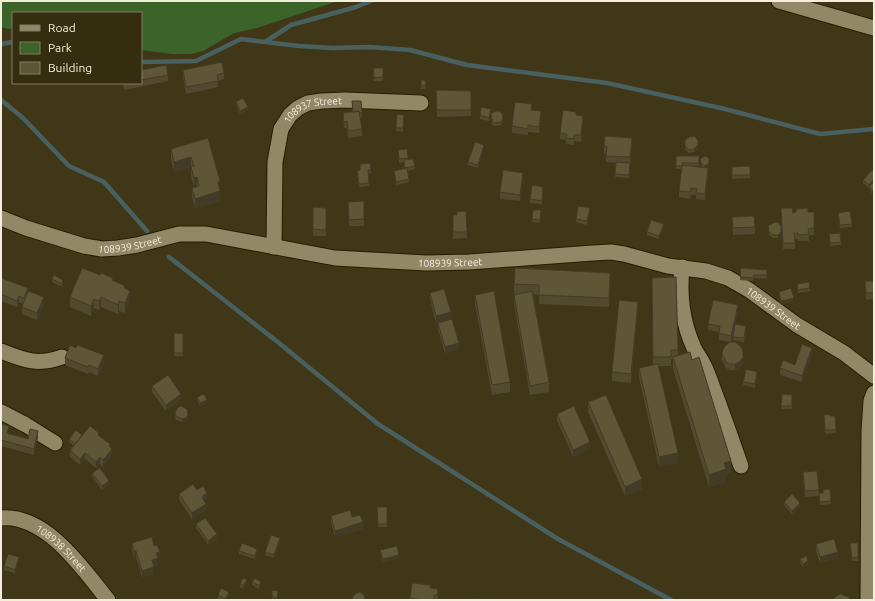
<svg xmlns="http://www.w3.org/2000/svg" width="875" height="601" viewBox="0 0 875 601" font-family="Ubuntu,sans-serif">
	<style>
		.green { fill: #3c642a }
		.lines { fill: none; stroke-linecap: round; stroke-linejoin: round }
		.stream { stroke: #496060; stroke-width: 4.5 }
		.minor-casing { stroke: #261e01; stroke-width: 17 }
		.minor { stroke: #918868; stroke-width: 15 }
		.wall { fill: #524a2f }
		.shaded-wall { fill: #423c26 }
		.building { fill: #5f5637; stroke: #423c26 }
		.labels { text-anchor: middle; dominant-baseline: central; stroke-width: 3.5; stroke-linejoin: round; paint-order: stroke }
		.street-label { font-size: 10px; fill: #f4efdd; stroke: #352d0f }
	</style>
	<rect width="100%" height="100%" fill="#403719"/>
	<path class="green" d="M1 1H338L257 28 234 33 203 51 191 54H172L141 50V13H13V28L8 29 1 27Z"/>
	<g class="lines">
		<path class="stream" d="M265 42 299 46 333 48 370 47 410 50 467 65 607 83 725 109 820 134 874 129
			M1 44 13 42
			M141 62 196 61 241 39 265 42 291 25 356 7 371 1
			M1 100 23 118 69 166 104 182 147 231
			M169 257 279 343 378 424 558 539 671 600"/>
		<defs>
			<g id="minor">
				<path d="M779 1 874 28"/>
				<path id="s1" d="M1 218 26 228 84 246 102 249 118 248 137 245 179 234H206L335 258 426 263 469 262 593 253 611 252 624 254 668 266 706 271 728 278 749 290 797 325 844 353 874 376"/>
				<path id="s2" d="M274 247 275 162 281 129 290 115 298 108 308 103 322 101 345 100 421 103"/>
				<path d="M682 267C679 296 682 322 694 348 698 356 704 363 707 372 719 403 730 435 741 466"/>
				<path d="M1 351C24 360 37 366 62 357"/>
				<path d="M1 412 26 425 55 443"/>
				<path id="s3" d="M1 518C46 514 83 569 108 600"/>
				<path d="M868 600 869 431 871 401 874 393"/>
			</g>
		</defs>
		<use href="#minor" class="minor-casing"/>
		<use href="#minor" class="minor"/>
	</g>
	<path class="wall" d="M373 68H383V81H374Z
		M141 70 168 75V81L124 90 123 83H141Z
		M183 70 224 73V79L218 81V87L186 94 183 77Z
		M421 80H425L426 89H421Z
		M436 90 471 91V116L437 117Z
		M361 101 362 117H360L362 129V136L348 138 347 128H344L343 113 353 112Z
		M236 102 248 110 240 114 236 105Z
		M491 112 489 121 480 119V115Z
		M491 114 503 122 501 125 494 126 492 124Z
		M576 115 583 122 581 142 574 141V145L566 144V140L560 139V133Z
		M404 118 403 132 396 131V128Z
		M541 118 539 133 528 132V135L512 133V126Z
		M208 138 220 191V201L195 208 192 197V188L194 187 191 176V167L174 172 171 159V149Z
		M685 140 698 149 694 152 689 153 685 149Z
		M632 144 629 178 615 177 616 163 606 162V153H604V146Z
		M407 149 408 159 415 166V169L407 171 409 182 396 185 394 171 405 169 404 162 399 163 398 150Z
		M484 149 478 168 468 165V162Z
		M676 156H699V166H691L703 168 701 166 700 159 709 158V166L706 168 708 175 705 200 696 199V195H691L690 199 679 197V191L682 169H676Z
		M360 164 371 170V173H368L369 186 359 187 357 171 360 170Z
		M732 167 750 175V178L732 179Z
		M874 172V193L872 194 869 188 863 183V180Z
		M523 179 520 201 500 199V192Z
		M543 190 542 204 530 203V199Z
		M348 202 364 219V226H349Z
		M313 207 326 208V236H313Z
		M781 208 793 213 808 212 814 228V235H809V241H798V239H795V249H783Z
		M533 210H541L540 223 532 222Z
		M590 211 587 225 576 222V219Z
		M838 213 852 224V227L840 228Z
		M453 215 467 232V238L453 239Z
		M732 217 755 227V234L733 235Z
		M768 226 781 235 778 238H773L769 235Z
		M664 227 659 239 647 235V232Z
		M829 234 841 242V245L830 246Z
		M741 268 767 270V279L754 278 753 281 740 280Z
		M874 274V299L866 300 865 281H874Z
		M676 277 678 356 731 473 726 475V482L709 487 673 369V359H671V366H658L678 463 659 467 639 377V368L653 365 652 278Z
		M1 278 28 291 44 304 37 320 22 314V307L23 304 19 302 17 307 1 301Z
		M52 279 63 283 62 287 52 282Z
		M113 281 125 289 130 300 125 313 119 311 118 314 101 307 99 310 94 308 91 316 70 307V297Z
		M610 282 609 307 539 304V295L533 294 549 382V392L530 395 514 304V295L519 294H514V284Z
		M797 284 810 288V291L798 293Z
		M779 292 794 301 781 305 779 295Z
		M430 293 451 319 436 323 430 299Z
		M475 295 510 382V392L492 395 475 304Z
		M638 311 631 383 612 381V372Z
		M738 311 731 342 719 340V332L708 330V324Z
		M438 323 459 349 445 353 438 329Z
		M746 329 744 342 733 340V337Z
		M174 333 183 334V356H174Z
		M722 353 743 359V364L739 368 735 370H730L726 368 722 360Z
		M812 354 802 382 780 375V368L795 365Z
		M65 358 104 362 98 376 89 372 88 374 65 365Z
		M757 375 755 388 743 385V382Z
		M152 386 181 400 166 411 152 392Z
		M782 394 792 395V409H781Z
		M197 397 207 403 200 406 197 400Z
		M588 402 642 489 625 496 588 412Z
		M175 413 188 418 186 421 182 422 176 420 175 416Z
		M557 414 590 449 573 457 557 420Z
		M824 415 830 416 836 430V433L825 434Z
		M1 424 9 433V434L28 439 38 437 34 455 1 446Z
		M82 435 99 436 110 447 112 455 103 467 100 464 96 468 85 459 80 465 70 457V450L74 446 69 442V439Z
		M803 472 819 490V496L805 497 803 478Z
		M92 473 109 484 102 490 92 476Z
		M197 490 207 499 204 501 206 510 192 519 179 500V494Z
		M819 493 831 501V504L820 505Z
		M784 502 800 506 792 514 784 505Z
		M377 507H387V527H378Z
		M331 516 352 517 363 529 335 537 331 522Z
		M196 524 217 538 208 544 196 528Z
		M280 541 274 558 265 555V552Z
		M132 543 154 546 160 559H158V565L154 566V574L142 577 136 557 134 558 132 550Z
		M858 543V561H852L850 546Z
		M816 544 838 558 820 563 816 551Z
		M380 550 399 558 383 562 380 553Z
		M239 551 257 552 255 559 239 554Z
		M800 559 808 565 803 567 800 562Z
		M19 560 15 573 4 570V566Z
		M252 582 261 585 259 589 252 585Z
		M240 583H247L243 589 240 587Z
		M412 583 430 588 438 596V600H410Z
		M278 594 277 600H273V599H272V595Z
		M218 595H229L226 600H220L218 599Z"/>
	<path class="shaded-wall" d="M248 107V110L240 114V111Z
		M541 111V118L539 133V127Z
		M583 116V122L581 142V135Z
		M503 119V122L501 125V122Z
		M484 145V149L478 168V165Z
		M698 145V149L694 152V149Z
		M191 157V167L174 172V162Z
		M709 163V166L705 169V166Z
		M708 168V175L705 200V194Z
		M523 173V179L520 201V195Z
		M197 177V187H194V178Z
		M874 179V182L870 187 869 185Z
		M220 181V191L218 182Z
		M874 189V193L872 194V191Z
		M220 191V201L195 208V199Z
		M590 208V211L587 225V221Z
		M664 224V227L659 239V236Z
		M781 229V235L778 238V235Z
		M130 291V300L125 313V303Z
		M19 296V302L17 307V301Z
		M44 297V304L37 320V313Z
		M101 297V307L99 310V301Z
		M794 298V301L781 305V301Z
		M94 299V308L91 316V306Z
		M119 301V311L118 314V305Z
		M638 302V311L631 383V374Z
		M738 305V311L731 342V336Z
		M451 312V319L436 323V316Z
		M459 343V349L445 353V347Z
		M812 348V354L802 382V376Z
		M743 353V364L739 368 735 370V364Z
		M104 355V362L98 376V369Z
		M757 372V375L755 388V384Z
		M181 394V400L166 411V405Z
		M207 400V403L200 406V403Z
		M188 415V418L186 421 182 422V419Z
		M38 431V437L34 455V449Z
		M590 442V449L573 457V450Z
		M112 449V455L103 467V460Z
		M85 453V459L80 465V459Z
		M678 453V463L659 467V457Z
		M100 457V464L96 468V462Z
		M731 461V473L726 475V482L709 487V475L724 463Z
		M642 479V489L625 496V487Z
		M109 481V484L102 490V486Z
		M207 493V499L202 503V497Z
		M800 503V506L792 514V511Z
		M206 504V510L192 519V513Z
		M363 522V529L335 537V531Z
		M217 534V538L208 544V541Z
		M280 538V541L274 558V555Z
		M257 549V552L255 559V556Z
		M134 551H136V557L134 558Z
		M160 552V559H158V565L152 567V560L156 553Z
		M838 552V558L820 563V557Z
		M399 555V558L383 562V559Z
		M19 557V560L15 573V570Z
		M808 561V565L803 567V564Z
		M154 567V574L142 577V571Z
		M247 580V583L243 589V586Z
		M261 582V585L259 589V586Z
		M229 592V595L226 600H225Z"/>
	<path class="building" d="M222 62 224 73 217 75 218 81 186 87 183 70Z
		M166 65 168 75 141 80V70Z
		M373 68H383V77L374 78Z
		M421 80H425L426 85 421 86Z
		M436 90 471 91V110H437Z
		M243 98 248 107 240 111 236 102Z
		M352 101H361L362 113H360L359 111 353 112Z
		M515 102 532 104 531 110 541 111 539 127 528 125V129L512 126Z
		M481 107 491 109 489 118 480 115Z
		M563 110 576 112V115L583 116 581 135H574V139L566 138 567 134 560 133Z
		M359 111 362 129 348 131 347 121 344 122 343 113Z
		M499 111 502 113 503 119 501 122 494 123 492 121 491 114 493 112Z
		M397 114 404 115 403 128H396Z
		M605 136 632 138 630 157 606 156 607 147 604 146Z
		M694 136 698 140V145L694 149 689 150 685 146V140L689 137Z
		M208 138 220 181 218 182 220 191 195 199 192 188 199 186 197 177 194 178 191 167 194 166 191 157 174 162 171 149Z
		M475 142 484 145 478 165 468 162Z
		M407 149 408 158 399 159 398 150Z
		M676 156H699V163H682L683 166H676Z
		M705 156 709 158V163L705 166 701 163 700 159Z
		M413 159 415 166 405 168 404 160Z
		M616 162 630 163 629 175 615 174Z
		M370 163 371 170H368L369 183 359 184 357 171 360 170V164Z
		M682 165 708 168 705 194 696 193 697 189 691 188 690 192 679 191Z
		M750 166V175H732V167Z
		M407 168 409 179 396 182 394 171Z
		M503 170 523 173 520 195 500 192Z
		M872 170 874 172V179L869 185 863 180Z
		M874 182V189L872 191 869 186Z
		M532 185 543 187 542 201 530 199Z
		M364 201V219L349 220 348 202Z
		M578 206 590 208 587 221 576 219Z
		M313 207 326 208V230L313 229Z
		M781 208H792L793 213 796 212V209L808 208V212H814V228L808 229 809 234 798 235V233H794L795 243H783Z
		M533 210H541L540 220 532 219Z
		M466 211 467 232H453V215H457V212Z
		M850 211 852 224 840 225 838 213Z
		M754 216 755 227 733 228 732 217Z
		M651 220 664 224 659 236 647 232Z
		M778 222 781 226V232L778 235H773L769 232 768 226 773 223Z
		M840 233 841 242 830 243 829 234Z
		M82 268 100 275 101 273 113 278 112 280 125 286 124 288 130 291 125 303 119 301 118 305 101 297 99 301 94 299 91 306 70 297Z
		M515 268 610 273 609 298 539 295V285L514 284Z
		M741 268 767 270V275H754L753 278 740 277Z
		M874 274V293H866L865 281H874Z
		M54 275 63 280 62 284 52 279Z
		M676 277 678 350H671V357H653L652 278Z
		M1 278 28 288 24 298 19 296 17 301 1 294Z
		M809 282 810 288 798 290 797 284Z
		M791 288 794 298 781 301 779 292Z
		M444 289 451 312 436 316 430 293Z
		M28 291 44 297 37 313 22 307Z
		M494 291 510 382 492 385 475 295Z
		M532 291 549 382 530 386 514 295Z
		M619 300 638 302 631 374 612 372Z
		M713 300 738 305 731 336 719 333 720 326 708 324Z
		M452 319 459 343 445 347 438 323Z
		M735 324 746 326 744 338 733 337Z
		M174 333 183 334V353H174Z
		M730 342H735L739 345 742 348 743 353V358L739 362 735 364H730L726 362 722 353 723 349 726 345Z
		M802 344 812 348 802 376 780 368 783 360 795 365Z
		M70 345 76 348 77 345 104 355 98 369 89 365 88 367 65 358Z
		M690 352 692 360 699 357 731 461 724 463 726 469 709 475 673 357Z
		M658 364 678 453 659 457 639 368Z
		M746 369 757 372 755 384 743 382Z
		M168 375 181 394 166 405 152 386Z
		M204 394 207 400 200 403 197 397Z
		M782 394 792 395V406H781Z
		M606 395 642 479 625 487 588 402Z
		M181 406 187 409 188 415 186 418 182 419 176 416 175 413 178 407Z
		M574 406 590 442 573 450 557 414Z
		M830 414V416H835L836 430H825L824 415Z
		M1 424 9 426 7 433 28 439 30 429 38 431 34 449 1 440Z
		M90 426 99 433 98 435 110 444 109 446 112 449 103 460 100 457 96 462 85 453 80 459 70 450Z
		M76 430 82 435 75 444 69 439Z
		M100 468 109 481 102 486 92 473Z
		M817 471 819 490 805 491 803 472Z
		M193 484 197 490 203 486 207 493 202 497 206 504 192 513 179 494Z
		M830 489 831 501 820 502 819 493H823V490Z
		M792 494 800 503 792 511 784 502Z
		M377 507H387V524H378Z
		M350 510 352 517 360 515 363 522 335 531 331 516Z
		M205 518 217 534 208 541 196 524Z
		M271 535 280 538 274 555 265 552Z
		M152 537 154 546 157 545 160 552 156 553 158 558 152 560 154 567 142 571 136 551H134L132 543Z
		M834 539 838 552 820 557 816 544Z
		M242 543 257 549 255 556 239 551Z
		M850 543H858V557L852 558Z
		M397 546 399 555 383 559 380 550Z
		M8 554 19 557 15 570 4 566Z
		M806 556 808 561 803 564 800 559Z
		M243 578 247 580 243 586 240 583Z
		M255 578 261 582 259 586 252 582Z
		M412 583 430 585V588L438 589 437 596 434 595V600H422L410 598Z
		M221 588 229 592 225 599 218 595Z
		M272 590 278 591 277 598H273V596L272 595Z
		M360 592 364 595 365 599V600H353L352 598 355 594Z
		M840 594 849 597V600H829H834V598Z
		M473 598 486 600H473Z"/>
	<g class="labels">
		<g class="street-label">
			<text stroke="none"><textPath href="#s2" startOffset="159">108937 Street</textPath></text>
			<text stroke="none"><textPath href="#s1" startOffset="134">108939 Street</textPath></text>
			<text stroke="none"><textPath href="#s1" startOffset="458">108939 Street</textPath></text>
			<text stroke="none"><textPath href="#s1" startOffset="794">108939 Street</textPath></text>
			<text stroke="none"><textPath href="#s3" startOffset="70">108938 Street</textPath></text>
		</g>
	</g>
	<rect width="875" height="601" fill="none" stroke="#f4efdd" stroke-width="4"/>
	<rect x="12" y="12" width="130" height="72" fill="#352d0f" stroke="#817b61"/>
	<rect x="20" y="25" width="20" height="6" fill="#918868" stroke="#817b61"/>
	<text x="48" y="32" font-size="12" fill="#f4efdd">Road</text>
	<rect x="20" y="42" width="20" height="12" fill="#3c642a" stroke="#817b61"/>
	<text x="48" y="52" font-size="12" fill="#f4efdd">Park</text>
	<rect x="20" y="62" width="20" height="12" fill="#5f5637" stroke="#817b61"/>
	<text x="48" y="72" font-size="12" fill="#f4efdd">Building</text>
</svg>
